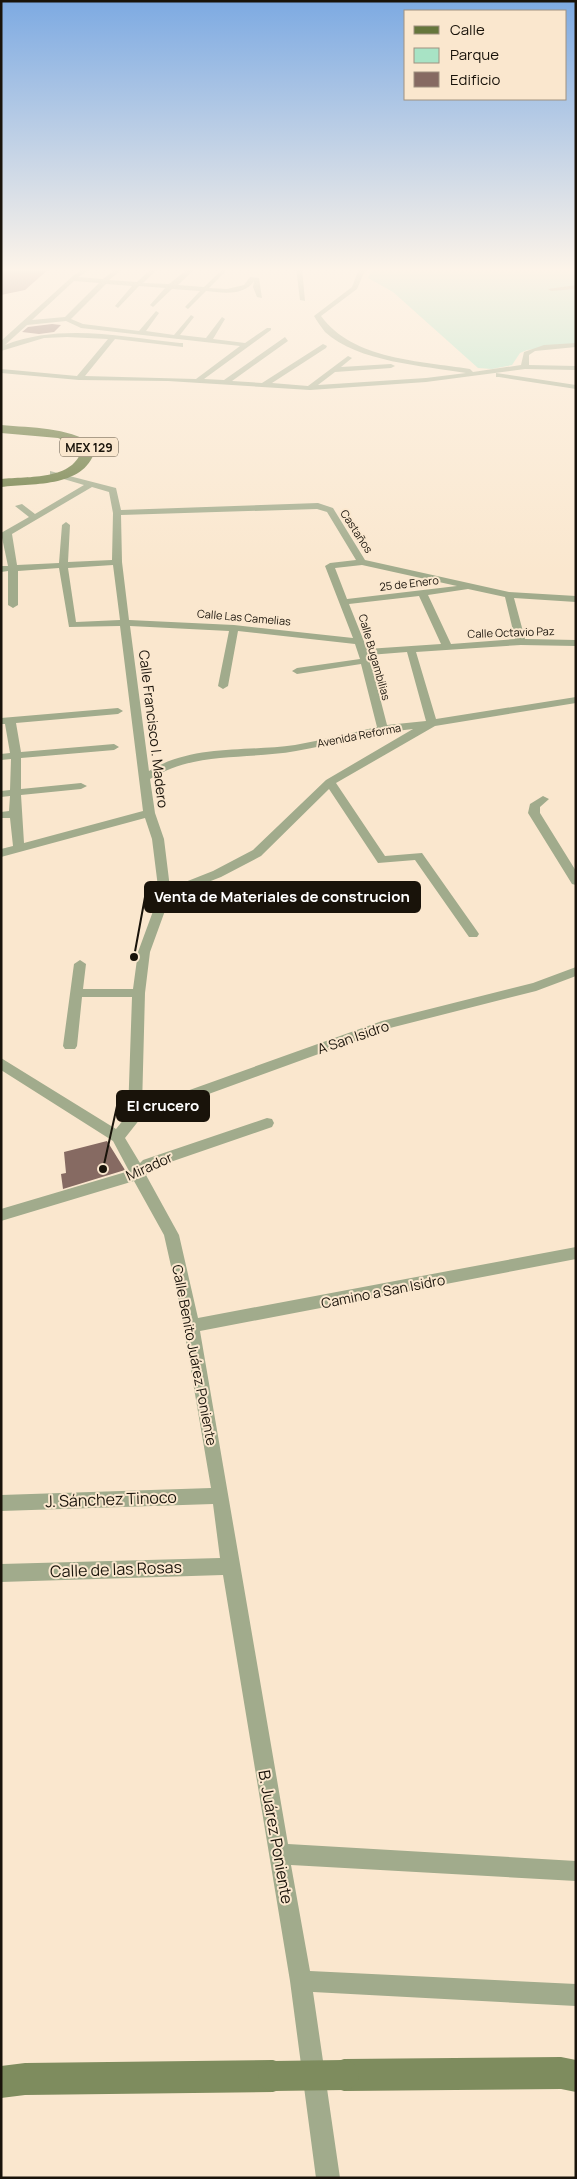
<svg xmlns="http://www.w3.org/2000/svg" width="577" height="2179" viewBox="0 0 577 2179" font-family="Manrope,sans-serif">
	<style>
		.green { fill: #a8e3c5 }
		.building { fill: #866a62 }
		.lines { fill: none; stroke-linecap: round; stroke-linejoin: round }
		.street { fill: #a1ab8c; fill-rule: evenodd }
		.secondary { fill: #7e8c5e; fill-rule: evenodd }
		.primary { fill: #65763b; fill-rule: evenodd }
		.secondary-bridge { stroke: #7e8c5e; stroke-width: 30 }
		.labels { text-anchor: middle; dominant-baseline: central; stroke-width: 4; stroke-linejoin: round; paint-order: stroke }
		.far-street-label { font-size: 11px; fill: #19130a; stroke: #fae7ce }
		.shield { fill: #fae7ce; stroke: #5c5345; stroke-width: 1 }
		.shield-label { font-size: 12px; font-weight: bold; fill: #19130a }
		.street-label { font-size: 14px; fill: #19130a; stroke: #fae7ce }
		.near-street-label { font-size: 16px; fill: #19130a; stroke: #fae7ce }
		.leader { fill: none; stroke: #19130a; stroke-width: 2 }
		.callout-dot { fill: #19130a; stroke: #fae7ce; stroke-width: 2 }
		.callout { fill: #19130a; stroke: #19130a; stroke-width: 2 }
		.callout-label { font-size: 15px; text-anchor: middle; font-weight: bold; fill: #fff }
	</style>
	<rect width="100%" height="100%" fill="#fae7ce"/>
	<path class="green" d="M372 268H576V344L527 350 520 353 512 365 492 369 478 368 393 292 368 278Z"/>
	<path class="building" d="M1 268H50L25 290 1 295Z
		M52 324 61 325 54 332 39 334 22 332 28 327Z
		M107 1141 125 1170 63 1189 61 1174 66 1173 64 1152Z"/>
	<g class="lines">
		<path class="street" d="M86 268H94L78 277 103 279 117 268H124L109 280 137 282 152 268H159L143 283 169 284 189 268H196L178 285 204 287 223 269 225 272 209 288 227 289 244 285 250 277 259 278 262 298 257 297 253 287 254 281C244 296 223 293 206 291L188 309 185 307 200 291 172 289 153 307 150 305 165 288 139 286 118 308 115 306 132 286 106 284 71 319 83 324 139 331 156 311 159 313 146 331 174 335 191 315 194 317 180 335 206 338 222 317 225 319 213 339 245 343 267 328H271V330L204 379 224 380 285 337 288 341 232 381 262 383 323 344 327 346 326 348 272 383 308 386 348 356 352 358 341 367 391 364 395 366 391 368 335 372 318 385 426 378 466 373C425 366 357 362 325 332 321 327 317 321 314 316L352 287 357 274 362 268H369L363 275 357 289 321 316C353 360 421 361 470 369L473 372 521 365 524 352 544 345 576 343V347L535 351 529 355V365L576 366V370L525 369 426 382 310 390 168 381 79 380 1 373V369L77 376 108 339 67 337 44 338 1 351V341L74 275ZM74 281 99 283 65 317 32 320ZM66 321 81 328 240 346 196 379 85 376 115 339 183 347V343H180C122 337 62 323 5 345L27 325Z
			M296 268H302L305 301 300 300Z
			M576 285V289L551 291 548 289Z
			M496 373 576 385V389L499 377H496Z
			M50 471 116 488 121 510 318 503 333 508 365 560 509 592 576 596V602L514 598 525 639 576 640V646L521 645 416 652 436 719 576 697V703L435 726 336 783 385 856 422 853 477 931 479 934 477 937H469L415 860 378 863 329 789 261 856 221 877 170 897 150 952 145 993 142 1107 382 1021 533 983 576 967V976L536 991 390 1028 140 1119 125 1138 140 1163 143 1160 267 1118 272 1119 274 1123 272 1127 153 1168 146 1175 179 1235 198 1318 576 1247V1259L200 1331 288 1844 576 1861V1881L291 1865 310 1971 576 1984V2006L313 1992 340 2178H316L290 1981 223 1575 1 1582V1564L220 1558 213 1504 1 1511V1495L211 1488 180 1306 164 1235 134 1181 1 1221V1209L129 1171 113 1141 1 1070V1058L116 1129 128 1114 132 997H82L77 1046 75 1049H65L63 1046 74 964 80 960 86 964 83 989H133L138 952 159 895 152 839 145 818 1 857V849L13 846 10 818H1V812L9 811 10 796 1 797V791L10 790 11 759 1 760V754L10 753 5 724H1V718L118 708 123 711 118 714 16 723 21 752 114 744 119 747 114 750 21 758V789L81 783 87 786 81 789 21 795 24 843 143 811 120 626 69 627 59 568 18 571V605L13 608 8 605V571L1 572V566H8L1 533 29 517 15 506 22 504 35 514 84 485 50 475ZM92 487 109 492 113 513 112 560 68 562 70 525 66 522 62 525 59 563 17 565 12 534ZM317 509 327 512 356 560 330 563 325 566 353 638 234 625 129 620 122 562 121 515ZM113 565 120 620 76 622 68 568ZM362 565 457 586 347 599 335 568ZM468 589 505 597 515 639 451 644 428 595ZM419 596 441 644 367 649 349 604ZM130 626 229 631 218 686 223 689 228 686 238 631 355 644 360 659 297 668 292 671 297 674 361 664 377 727C350 733 322 740 295 745 247 752 193 744 149 771ZM407 652 426 721 387 725 369 655ZM413 729 326 780 253 850 213 871 170 888 164 839 155 813 150 779C195 751 246 760 296 751 335 744 373 733 413 729Z
			M543 796 549 799 540 807V813L576 871V885L572 884 528 813 530 804Z"/>
		<path class="secondary" d="M561 2057 576 2060V2092L561 2089 344 2091 332 2087 328 2075 332 2063 344 2059Z
			M273 2060 285 2064 289 2076 285 2088 273 2092 25 2095 1 2098V2066L25 2063Z"/>
		<path class="primary" d="M1 425C33 428 66 427 94 444L96 447C87 488 35 483 1 487V479C28 476 75 481 82 448L58 438 1 433Z"/>
		<path class="secondary-bridge" d="M273 2076 344 2075"/>
	</g>
	<linearGradient id="sky" x2="0" y2="1"><stop stop-color="#7daae2"/><stop offset="0.47" stop-color="#fdf4e9"/><stop offset="1" stop-color="#fdf4e9" stop-opacity="0"/></linearGradient>
	<rect width="577" height="573" fill="url(#sky)"/>
	<g class="labels">
		<g class="far-street-label">
			<text transform="translate(357 531) rotate(57)">Castaños</text>
			<text transform="translate(409 583) rotate(-7)">25 de Enero</text>
			<text transform="translate(244 617) rotate(5)">Calle Las Camelias</text>
			<text transform="translate(511 632) rotate(-2)">Calle Octavio Paz</text>
			<text transform="translate(375 657) rotate(74)">Calle Bugambilias</text>
			<text transform="translate(359 735) rotate(-11)">Avenida Reforma</text>
		</g>
		<rect class="shield" x="60" y="437.5" width="58" height="19" rx="4"/>
		<g class="shield-label">
			<text x="89" y="447">MEX 129</text>
		</g>
		<g class="street-label">
			<text transform="translate(154 729) rotate(83)">Calle Francisco I. Madero</text>
			<text transform="translate(353 1037) rotate(-19)">A San Isidro</text>
			<text transform="translate(149 1166) rotate(-24)">Mirador</text>
			<text transform="translate(383 1291) rotate(-11)">Camino a San Isidro</text>
			<text transform="translate(195 1355) rotate(79)">Calle Benito Juárez Poniente</text>
		</g>
		<g class="near-street-label">
			<text transform="translate(111 1499) rotate(-2)">J. Sánchez Tinoco</text>
			<text transform="translate(116 1569) rotate(-2)">Calle de las Rosas</text>
			<text transform="translate(276 1837) rotate(80)">B. Juárez Poniente</text>
		</g>
	</g>
	<path class="leader" d="M134 957L145 897M103 1169L117 1106"/>
	<g class="callout-dot">
		<circle cx="134" cy="957" r="5"/>
		<circle cx="103" cy="1169" r="5"/>
	</g>
	<g class="callout">
		<rect x="145" y="882" width="275" height="30" rx="5"/>
		<rect x="117" y="1091" width="92" height="30" rx="5"/>
	</g>
	<g class="callout-label">
		<text x="282" y="902">Venta de Materiales de construcion</text>
		<text x="163" y="1111">El crucero</text>
	</g>
	<rect width="577" height="2179" fill="none" stroke="#19130a" stroke-width="5"/>
	<rect x="404" y="10" width="162" height="90" fill="#fae7ce" stroke="#a09280"/>
	<rect x="414" y="26" width="25" height="8" fill="#65763b" stroke="#a09280"/>
	<text x="450" y="35" font-size="15" fill="#19130a">Calle</text>
	<rect x="414" y="48" width="25" height="15" fill="#a8e3c5" stroke="#a09280"/>
	<text x="450" y="60" font-size="15" fill="#19130a">Parque</text>
	<rect x="414" y="72" width="25" height="15" fill="#866a62" stroke="#a09280"/>
	<text x="450" y="85" font-size="15" fill="#19130a">Edificio</text>
</svg>
